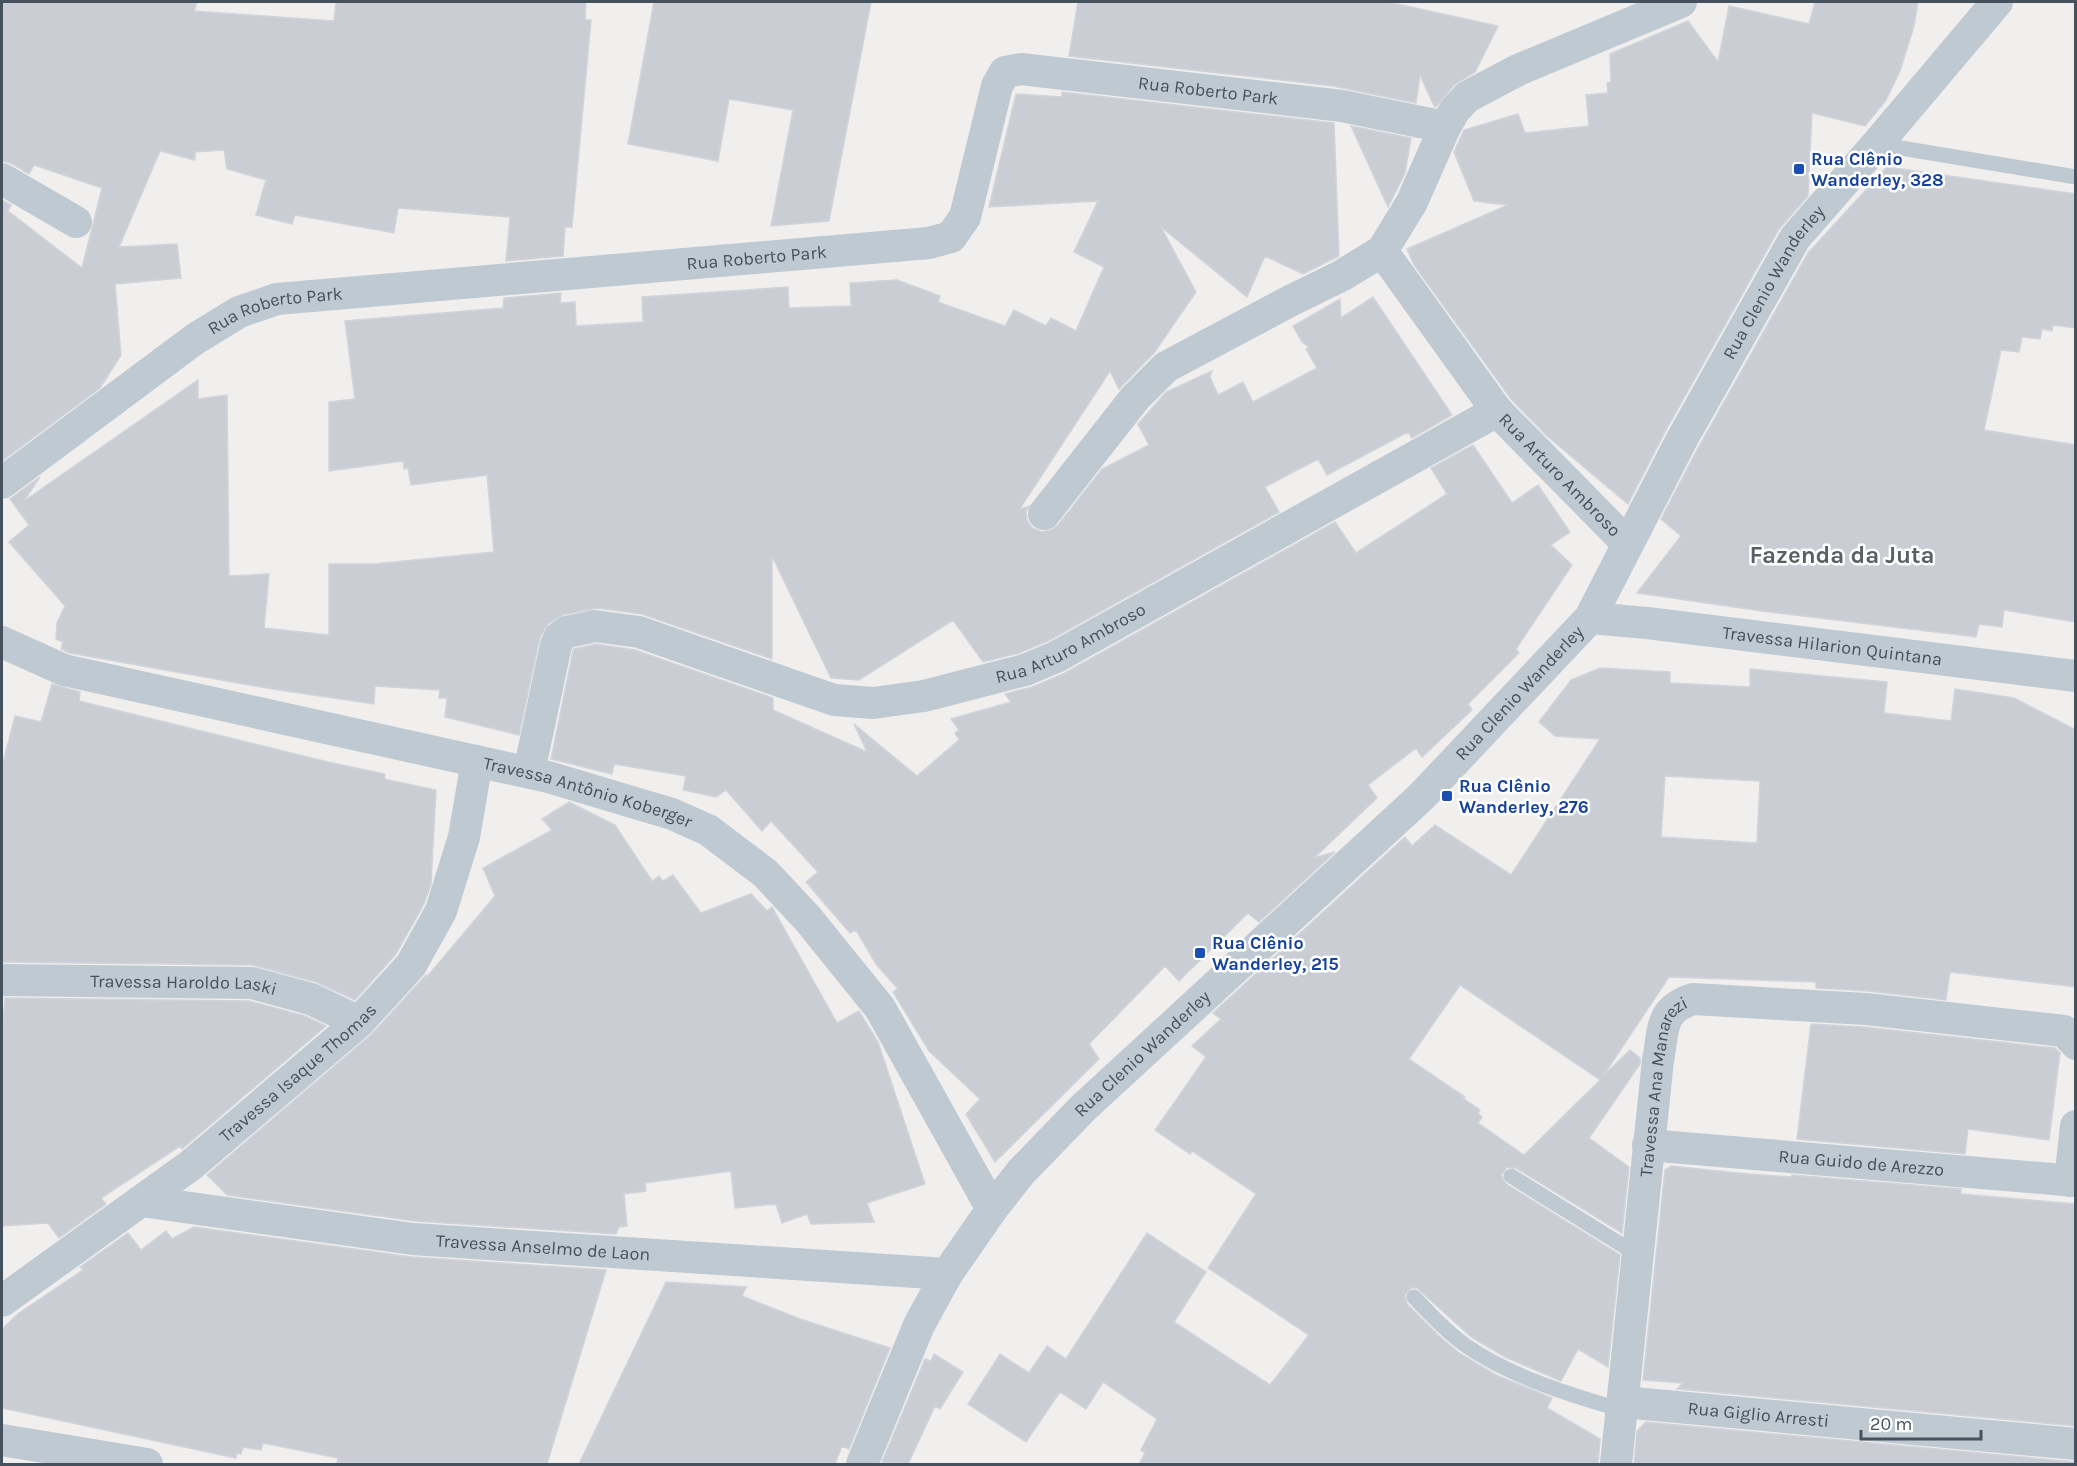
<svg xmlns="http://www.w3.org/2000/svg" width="2077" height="1466" viewBox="0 0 2077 1466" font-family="Karla,sans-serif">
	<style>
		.building { fill: #cacdd4; stroke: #d2d4db; stroke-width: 1.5; fill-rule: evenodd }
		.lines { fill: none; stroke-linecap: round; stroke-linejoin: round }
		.lane { stroke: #bec9d2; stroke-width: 15 }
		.street { stroke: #bec9d2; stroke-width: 32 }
		.transit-dot { fill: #1a4fb4; stroke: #fff; stroke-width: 2 }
		.labels { text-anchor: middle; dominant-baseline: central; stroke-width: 5; stroke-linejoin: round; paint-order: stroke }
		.street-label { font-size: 18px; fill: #45525e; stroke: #fff }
		.transit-label { font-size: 18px; font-weight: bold; fill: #164399; stroke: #fff; text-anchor: start }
		.district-label { font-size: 24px; font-weight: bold; fill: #5a5f64; stroke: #fff }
	</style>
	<rect width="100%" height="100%" fill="#f1eeee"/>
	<path class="building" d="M2 2H197L194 11 334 21 336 2H586L585 20H591L572 227H565L563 256 506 261 510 217 398 208 394 233 295 215 292 224 256 215 266 180 227 169 224 150 195 152V160L160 151 119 247 177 244 181 278 115 284 121 355 100 388 2 461V200L11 205 8 211 82 268 102 188 34 165 29 174 11 163 2 161Z
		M654 2H871L829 221 771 226 793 110 729 99 718 161 628 144Z
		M1078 2H1388L1498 26 1475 72 1454 85 1436 107 1434 106 1420 75 1416 103 1333 86 1069 56Z
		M1815 2H1918L1914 26 1900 71 1886 100 1865 126 1812 113 1808 196 1779 229 1666 430 1628 504 1547 436 1511 399 1414 265 1407 249 1508 205 1474 201 1454 152 1464 130 1518 114 1525 133 1589 126 1586 95 1608 93 1607 83 1611 82 1610 54 1688 21 1718 62 1729 6 1809 24Z
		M1062 92 1334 123 1339 256 1303 274 1265 256 1247 297 1161 227 1196 292 1154 353 1119 389 1110 371 1019 510 1029 506 1026 512 1027 520 1032 528 1042 532 1051 530 1058 525 1102 469 1149 445 1138 424 1166 392 1212 371 1210 377 1218 395 1243 382 1253 402 1317 368 1306 349 1309 347 1302 342 1293 326 1340 299 1341 318 1373 297 1452 415 1412 438 1408 432 1327 475 1318 459 1265 487 1279 512 1048 641 1019 653 983 662 953 620 859 680 831 678 772 556V659L642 614 597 608 563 615 549 623 540 637 519 735 445 717 447 698H439L440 690 375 686 374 704 272 689 70 653 61 649 63 642 56 639 57 623 65 606 9 542 29 525 10 499 40 477 24 501 198 380V399L227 395 229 576 269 574 264 628 329 635V564H374L494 552 487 475 411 485 408 468 404 469 403 461 329 471V402L355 399 345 321 503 308 504 298 561 293 560 303 575 302 576 326 643 322 642 297 701 293 788 287 789 308 851 306 850 283 897 280 940 296 938 302 1005 326 1014 310 1046 326 1051 318 1076 331 1104 267 1074 252 1098 201 989 207 1016 94 1062 97Z
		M1351 126 1411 138 1405 173 1388 207Z
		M1887 167 2076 194V328L2053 325 2052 331 2042 329 2040 339 2022 337 2019 352 2001 350 1984 430 2076 445V622L2004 610 2002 627 1979 624 1976 637 1769 612 1637 593 1681 536 1661 519 1698 448 1808 253Z
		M1473 445 1512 503 1538 485 1570 532 1551 545 1572 565 1516 649 1519 653 1468 704 1472 710 1422 757 1416 748 1368 785 1377 798 1314 858 1335 852 1259 922 1248 913 1179 981 1165 966 1089 1044 1099 1059 995 1162 966 1114 980 1099 929 1051 893 992 898 989 876 964 856 930 850 933 806 882 818 872 771 821 762 831 726 790 716 797 683 790 686 776 614 764 612 774 551 759 573 651 574 649 596 644 635 650 773 698V710L867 752 854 724 917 776 959 740 955 733 959 730 951 719 1011 702 1005 694 1032 687 1065 673 1335 522 1356 553 1447 494 1431 468Z
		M1600 668 1670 672V683L1750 687V669L1887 682 1884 713 1951 721 1955 689 2014 698 2076 730V987L1950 972 1946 1000 1868 991 1816 988V982L1669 977 1603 1076 1630 1050 1640 1058V1064L1589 1138 1629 1167 1622 1233 1516 1168 1507 1167 1501 1175 1506 1184 1620 1255 1608 1367 1578 1349 1561 1381 1505 1357 1471 1337 1417 1288H1411L1405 1295 1407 1304 1438 1335 1459 1353 1496 1375 1552 1398 1547 1408 1600 1439 1598 1464H1139L1145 1453 1141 1450 1157 1419 1103 1382 1086 1409 1060 1392 1026 1442 968 1404 1000 1354 1029 1373 1047 1346 1066 1359 1147 1233 1206 1272 1174 1322 1270 1385 1309 1335 1208 1268 1256 1194 1192 1151 1190 1154 1155 1130 1206 1057 1192 1046 1221 1019 1213 1013 1405 837 1412 846 1435 825 1511 875 1600 739 1555 736 1539 722 1571 680ZM1665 776 1760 781 1757 843 1661 837ZM1460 985 1600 1080 1524 1155 1478 1123 1482 1117 1478 1113 1480 1110 1463 1098 1465 1097 1409 1059Z
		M52 684 80 692 79 701 328 762 385 774 384 779 436 790 431 884 424 904 396 954 355 1000 316 982 252 965 2 962V767L15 716 41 722Z
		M569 802 615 825 652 881 659 876 663 881 673 875 701 913 751 894 767 911 772 907 837 1023 859 1011 878 1042 925 1184 867 1203 874 1222 811 1224 807 1214 782 1223 776 1204 735 1208 731 1171 645 1183 646 1191 624 1194 627 1226 619 1227 616 1234 415 1221 227 1195 207 1175 372 1034 426 975V978L495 896 483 868 552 830 542 819Z
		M5 998 249 1001 305 1016 326 1026 182 1149 180 1146 101 1198 106 1204 59 1238 48 1223 2 1226V1034Z
		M1811 1024 1864 1027 2055 1048 2060 1053 2049 1140 1968 1129 1965 1154 1797 1139Z
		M1671 1166 1748 1174 1792 1177V1175L1961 1189V1194L2076 1204V1426L1677 1389 1683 1383 1643 1380 1665 1170Z
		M194 1227 412 1257 606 1270 547 1464H337L338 1458 263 1443 261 1450 243 1447 241 1454 237 1453 236 1458 2 1408V1329L19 1313 83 1270 80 1267 128 1233 141 1250 166 1231 172 1239Z
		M666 1282 746 1287 742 1296 800 1319 890 1348 849 1449 842 1446 835 1464H579Z
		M934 1354 963 1372 940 1409 935 1406 908 1464H889L882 1462 925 1359 931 1361Z
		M1646 1422 2076 1462V1464H1634L1637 1431Z"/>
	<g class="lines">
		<path class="lane" d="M1877 144 2076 177
			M1511 1176 1638 1255
			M1414 1297C1430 1314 1446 1331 1465 1345 1509 1376 1570 1395 1622 1410"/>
		<g class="street">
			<path d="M2 179 76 222"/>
			<path d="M1382 251 1497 411"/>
			<path id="s1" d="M2 483 195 339 239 312 277 299 929 243 951 237 965 217 997 86 1005 72 1021 69 1342 106 1445 127"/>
			<path d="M1044 514 1135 398 1166 367 1288 302 1341 276 1382 251 1412 202 1445 127 1455 110 1467 97 1518 70 1681 2"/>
			<path id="s2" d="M1590 618 1647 623 2076 676"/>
			<path id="s3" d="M2 642 64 670 548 777 672 814 708 830 765 873 808 919 880 1008 992 1209"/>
			<path id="s4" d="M529 772 556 645 560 637 567 632 595 626 639 632 834 700 873 703 924 696 1025 670 1056 657 1497 411 1628 544"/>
			<path id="s5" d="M2 980 252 983 311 999 359 1022"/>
			<path id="s6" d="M1648 1145 2076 1181"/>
			<path d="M2070 1181 2076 1126"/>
			<path id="s7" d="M141 1201 413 1239 947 1274"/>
			<path id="s8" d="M2 1301 191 1165 359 1022 411 965 441 911 464 837 477 761"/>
			<path id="s9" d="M1623 1402 2076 1444"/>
			<path d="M2 1440 147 1464"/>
			<path id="s10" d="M862 1464 919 1325 947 1274 992 1209 1021 1172 1083 1108 1421 797 1590 618 1682 439 1795 238 1877 144 1997 2"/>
			<path id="s11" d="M1616 1464 1658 1060C1664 1030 1659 1010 1693 999L1866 1009 2064 1031 2076 1044"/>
		</g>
	</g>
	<g class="transit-dot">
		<rect x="1793" y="163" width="12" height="12" rx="3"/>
		<rect x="1441" y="790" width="12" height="12" rx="3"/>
		<rect x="1194" y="947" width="12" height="12" rx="3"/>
	</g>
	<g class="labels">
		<g class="street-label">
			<text stroke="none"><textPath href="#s1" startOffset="1390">Rua Roberto Park</textPath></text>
			<text stroke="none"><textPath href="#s1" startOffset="814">Rua Roberto Park</textPath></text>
			<text stroke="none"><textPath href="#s10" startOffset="1512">Rua Clenio Wanderley</textPath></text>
			<text stroke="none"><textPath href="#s1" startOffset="328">Rua Roberto Park</textPath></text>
			<text stroke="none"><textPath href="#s4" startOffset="1250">Rua Arturo Ambroso</textPath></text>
			<text stroke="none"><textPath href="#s4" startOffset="674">Rua Arturo Ambroso</textPath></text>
			<text stroke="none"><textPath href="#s2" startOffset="244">Travessa Hilarion Quintana</textPath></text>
			<text stroke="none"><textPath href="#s10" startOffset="1026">Rua Clenio Wanderley</textPath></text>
			<text stroke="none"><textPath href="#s3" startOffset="606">Travessa Antônio Koberger</textPath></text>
			<text stroke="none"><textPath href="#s5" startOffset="182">Travessa Haroldo Laski</textPath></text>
			<text stroke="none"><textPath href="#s10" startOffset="504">Rua Clenio Wanderley</textPath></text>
			<text stroke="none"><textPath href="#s8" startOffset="374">Travessa Isaque Thomas</textPath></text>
			<text stroke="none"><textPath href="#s11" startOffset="382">Travessa Ana Manarezi</textPath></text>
			<text stroke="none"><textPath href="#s6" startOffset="214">Rua Guido de Arezzo</textPath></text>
			<text stroke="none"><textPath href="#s7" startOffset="405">Travessa Anselmo de Laon</textPath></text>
			<text stroke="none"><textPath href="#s9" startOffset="136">Rua Giglio Arresti</textPath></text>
		</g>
		<g class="transit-label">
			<text x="1811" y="159">Rua Clênio<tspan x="1811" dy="21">Wanderley, 328</tspan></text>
			<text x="1459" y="786">Rua Clênio<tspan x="1459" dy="21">Wanderley, 276</tspan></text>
			<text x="1212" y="943">Rua Clênio<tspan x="1212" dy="21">Wanderley, 215</tspan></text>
		</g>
		<g class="district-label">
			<text x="1842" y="555">Fazenda da Juta</text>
		</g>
	</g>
	<rect width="2077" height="1466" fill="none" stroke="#45525e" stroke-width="6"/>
	<path d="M1861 1430v9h120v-9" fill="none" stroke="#45525e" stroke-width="3"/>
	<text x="1870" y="1430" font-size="18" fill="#45525e" stroke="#ffffff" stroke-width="4.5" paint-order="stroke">20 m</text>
</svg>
